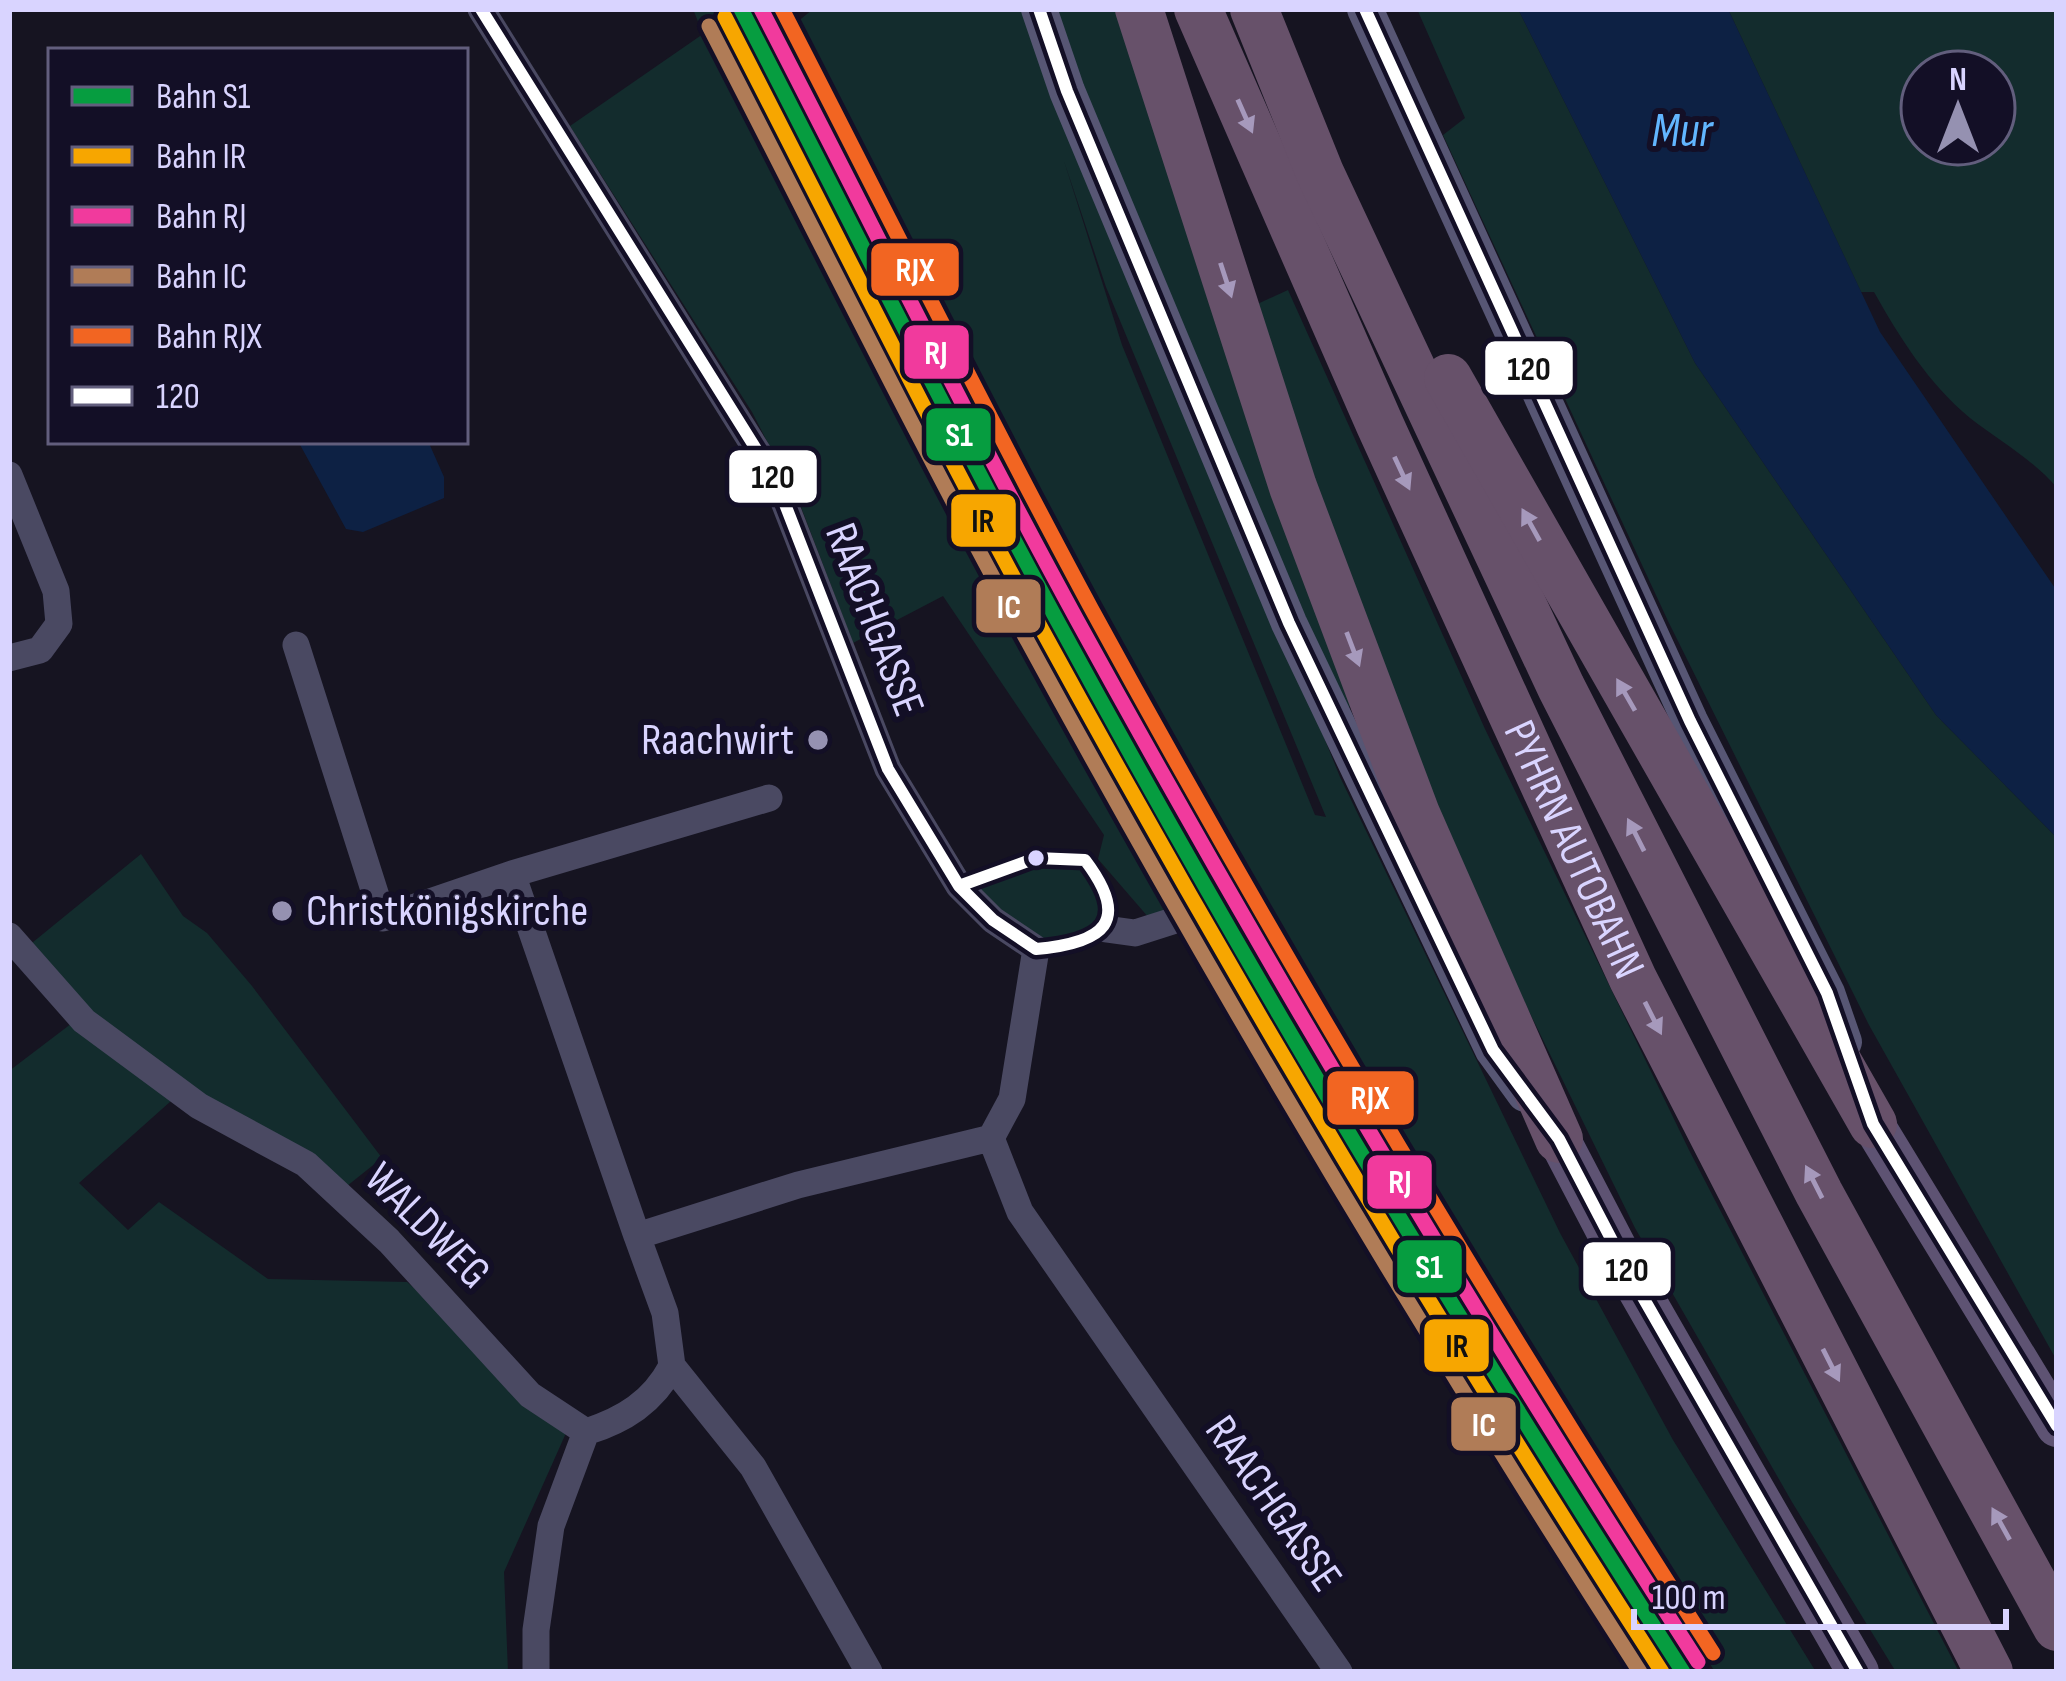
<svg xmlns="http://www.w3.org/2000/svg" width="2066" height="1681" viewBox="0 0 2066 1681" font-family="'Sofia Sans Condensed',sans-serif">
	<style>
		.green { fill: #132c2d; fill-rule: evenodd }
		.water { fill: #0d2144 }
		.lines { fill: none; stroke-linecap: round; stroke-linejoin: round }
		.minor { stroke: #4a4962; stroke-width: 27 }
		.secondary { stroke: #575674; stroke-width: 36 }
		.primary { stroke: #5e5373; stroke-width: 42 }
		.motorway { stroke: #67516a; stroke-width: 48 }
		.bus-1-casing { stroke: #130f26; stroke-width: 21 }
		.bus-1 { stroke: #fff; stroke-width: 12 }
		.rail-1-casing { stroke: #130f26; stroke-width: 24 }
		.rail-2-casing { stroke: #130f26; stroke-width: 24 }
		.rail-3-casing { stroke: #130f26; stroke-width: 24 }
		.rail-4-casing { stroke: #130f26; stroke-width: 24 }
		.rail-5-casing { stroke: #130f26; stroke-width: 24 }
		.rail-1 { stroke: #069d40; stroke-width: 15 }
		.rail-2 { stroke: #f7a600; stroke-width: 15 }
		.rail-3 { stroke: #f13a9d; stroke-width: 15 }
		.rail-4 { stroke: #b07c57; stroke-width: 15 }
		.rail-5 { stroke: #f26522; stroke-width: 15 }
		.oneway { fill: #a699bc }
		.poi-dot { fill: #9591b1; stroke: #130f26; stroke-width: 4.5 }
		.bus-dot { fill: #d9d4ff; stroke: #130f26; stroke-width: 4.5 }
		.labels { text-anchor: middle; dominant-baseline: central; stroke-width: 12; stroke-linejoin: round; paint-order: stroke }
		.street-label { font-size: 45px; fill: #d9d4ff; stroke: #130f26 }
		.poi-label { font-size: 45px; fill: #d9d4ff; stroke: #130f26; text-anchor: end }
		.water-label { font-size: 48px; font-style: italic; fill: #62b6ff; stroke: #130f26 }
		.line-badge { stroke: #130f26; stroke-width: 4.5 }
		.badge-label { font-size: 33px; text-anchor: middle; font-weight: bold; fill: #fff }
		.pale-badge-label { font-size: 33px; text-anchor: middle; font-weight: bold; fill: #111 }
	</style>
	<rect width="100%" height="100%" fill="#161421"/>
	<path class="green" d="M693 9H721L982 519 1197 903 1149 918 1098 859 1104 835 943 596 853 643 801 507 752 412 570 126 703 34Z
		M813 9H1030L1340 777 1560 1233 1673 1440 1816 1672H1715L1493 1319 1056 559 938 331 790 28ZM1064 161 1106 287 1326 817 1315 815 1122 345Z
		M1054 9H1120L1355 704 1341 711 1104 147Z
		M1417 9H1518L1695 363 1936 715 2057 838V1361L1869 1025 1668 621 1443 135 1465 118Z
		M1728 9H2057V488C2033 459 1999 441 1970 418 1928 383 1900 338 1874 292H1861ZM1922 72H1994V144H1922Z
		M1288 290 1485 729 1689 1150 1959 1672H1896L1792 1502 1635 1228 1521 995 1397 716 1253 306Z
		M141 854 183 916 207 933 252 986 382 1158 332 1198 294 1166 171 1101 79 1183 128 1230 159 1202 268 1279 407 1282 534 1392 566 1433 504 1572 508 1672H9V1071L84 1014 27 947Z
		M1063 857C1070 858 1077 857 1082 860 1105 869 1121 916 1101 934 1085 949 1057 948 1036 949L959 886 1036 858Z"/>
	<path class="water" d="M1518 9H1728L1880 332 2057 591V838L1936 715 1695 363Z
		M298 441H428L444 477V498L363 532 346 529Z"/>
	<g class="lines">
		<path class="minor" d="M481 9 776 481 888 769 959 886 993 920 1036 949 1012 1099 991 1138 798 1185 637 1236 665 1313 672 1366 753 1467 869 1672
			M9 475 56 591 59 624 40 650 9 658
			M296 645 383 918 512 874 769 798
			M512 874 637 1236
			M1106 929 1135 933 1182 918
			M9 936 84 1021 199 1106 306 1164 389 1241 530 1395 586 1432
			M991 1138 1020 1212 1339 1672
			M586 1432C624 1420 653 1402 672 1366
			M536 1672V1630L551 1526 586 1432"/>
		<path class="secondary" d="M1039 9 1067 91 1289 623 1493 1050 1525 1094
			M1365 9 1690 721 1827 993 1844 1042"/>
		<path class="primary" d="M1873 1124 2057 1426
			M1559 1139 1629 1273 1858 1672"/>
		<g class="motorway">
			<path d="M1139 9 1293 487 1416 814 1559 1139"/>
			<path id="s1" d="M1198 9 1380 425 1633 979 1989 1672"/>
			<path d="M1254 9 1320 173 1561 687 1819 1193 2057 1627"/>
			<path d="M1448 378 1873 1124"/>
		</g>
		<defs>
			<path id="bus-1" d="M481 9 776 481 888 769 959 886 993 920 1036 949
				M1039 9 1067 91 1289 623 1493 1050 1559 1139 1629 1273 1858 1672
				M1365 9 1690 721 1827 993 1873 1124 2057 1426
				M959 886 1036 858 1085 860C1132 922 1104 943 1036 949"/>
		</defs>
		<use href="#bus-1" class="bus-1-casing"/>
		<use href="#bus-1" class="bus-1"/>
		<defs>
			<path id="rail-1" d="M741 9C847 214 949 421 1059 624 1253 981 1463 1330 1683 1672"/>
			<path id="rail-2" d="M725 17C832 224 934 433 1046 637 1239 990 1444 1334 1662 1672"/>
			<path id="rail-3" d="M761 9C867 213 967 419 1077 620 1272 975 1479 1322 1698 1662"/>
			<path id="rail-4" d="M709 26C815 231 917 439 1028 642 1219 993 1424 1336 1640 1672"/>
			<path id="rail-5" d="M782 9C885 209 984 410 1091 608 1285 964 1494 1311 1713 1653"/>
		</defs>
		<use href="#rail-1" class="rail-1-casing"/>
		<use href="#rail-2" class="rail-2-casing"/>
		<use href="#rail-3" class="rail-3-casing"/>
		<use href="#rail-4" class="rail-4-casing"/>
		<use href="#rail-5" class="rail-5-casing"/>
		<use href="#rail-1" class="rail-1"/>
		<use href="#rail-2" class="rail-2"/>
		<use href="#rail-3" class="rail-3"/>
		<use href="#rail-4" class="rail-4"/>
		<use href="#rail-5" class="rail-5"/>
	</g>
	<defs><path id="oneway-solid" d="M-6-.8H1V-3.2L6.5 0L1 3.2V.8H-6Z" transform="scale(3)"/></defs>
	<g class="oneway">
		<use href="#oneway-solid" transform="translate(1245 116) rotate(66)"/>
		<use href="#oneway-solid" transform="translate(1226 280) rotate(72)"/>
		<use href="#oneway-solid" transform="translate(1402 473) rotate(65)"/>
		<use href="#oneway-solid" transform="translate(1531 525) rotate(-119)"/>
		<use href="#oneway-solid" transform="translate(1353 649) rotate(69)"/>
		<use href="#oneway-solid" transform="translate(1626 695) rotate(-120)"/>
		<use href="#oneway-solid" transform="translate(1636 835) rotate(-117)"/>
		<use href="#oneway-solid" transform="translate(1653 1018) rotate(63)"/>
		<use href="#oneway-solid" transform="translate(1814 1182) rotate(-117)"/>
		<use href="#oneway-solid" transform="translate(1831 1365) rotate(63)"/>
		<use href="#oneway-solid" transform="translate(2001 1524) rotate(-119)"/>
	</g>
	<g class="poi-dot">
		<circle cx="818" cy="740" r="12"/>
		<circle cx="282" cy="911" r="12"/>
	</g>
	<circle class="bus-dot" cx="1036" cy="858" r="10"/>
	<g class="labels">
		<g class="street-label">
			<text transform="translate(874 620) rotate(69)">RAACHGASSE</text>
			<text stroke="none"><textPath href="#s1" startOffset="921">PYHRN AUTOBAHN</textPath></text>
			<text transform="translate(427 1226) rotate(45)">WALDWEG</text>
			<text transform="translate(1273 1504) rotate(55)">RAACHGASSE</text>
		</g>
		<g class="poi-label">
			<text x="794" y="740">Raachwirt</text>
			<text x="306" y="911" text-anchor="start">Christkönigskirche</text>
		</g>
		<g class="water-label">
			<text x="1682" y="131">Mur</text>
		</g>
	</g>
	<g class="line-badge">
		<rect x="869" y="241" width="92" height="57" rx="12" fill="#f26522"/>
		<rect x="902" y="323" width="69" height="58" rx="12" fill="#f13a9d"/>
		<rect x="1483" y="339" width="92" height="58" rx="12" fill="#fff"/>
		<rect x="924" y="406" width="69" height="57" rx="12" fill="#069d40"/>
		<rect x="727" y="448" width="92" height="57" rx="12" fill="#fff"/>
		<rect x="949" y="492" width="69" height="57" rx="12" fill="#f7a600"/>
		<rect x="974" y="577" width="69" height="58" rx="12" fill="#b07c57"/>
		<rect x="1325" y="1069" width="91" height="58" rx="12" fill="#f26522"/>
		<rect x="1365" y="1153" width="69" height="58" rx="12" fill="#f13a9d"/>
		<rect x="1395" y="1238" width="69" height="57" rx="12" fill="#069d40"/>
		<rect x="1581" y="1240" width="92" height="58" rx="12" fill="#fff"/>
		<rect x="1422" y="1317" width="69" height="57" rx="12" fill="#f7a600"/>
		<rect x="1449" y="1395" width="69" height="58" rx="12" fill="#b07c57"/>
	</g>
	<g class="badge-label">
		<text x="915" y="281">RJX</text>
		<text x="936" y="364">RJ</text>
		<text x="959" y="446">S1</text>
		<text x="1009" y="618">IC</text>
		<text x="1370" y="1109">RJX</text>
		<text x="1400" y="1193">RJ</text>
		<text x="1429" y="1278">S1</text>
		<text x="1484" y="1436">IC</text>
	</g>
	<g class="pale-badge-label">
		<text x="1529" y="380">120</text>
		<text x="773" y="488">120</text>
		<text x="983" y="532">IR</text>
		<text x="1627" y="1281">120</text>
		<text x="1457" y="1357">IR</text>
	</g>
	<rect width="2066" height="1681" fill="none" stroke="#d9d4ff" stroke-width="24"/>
	<rect x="48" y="48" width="420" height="396" fill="#130f26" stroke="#625e7d" stroke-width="3"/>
	<rect x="72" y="87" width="60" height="18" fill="#069d40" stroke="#625e7d" stroke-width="3"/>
	<text x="156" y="108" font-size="36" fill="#d9d4ff">Bahn S1</text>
	<rect x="72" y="147" width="60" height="18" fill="#f7a600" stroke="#625e7d" stroke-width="3"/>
	<text x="156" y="168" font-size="36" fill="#d9d4ff">Bahn IR</text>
	<rect x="72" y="207" width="60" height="18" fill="#f13a9d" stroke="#625e7d" stroke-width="3"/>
	<text x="156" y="228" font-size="36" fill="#d9d4ff">Bahn RJ</text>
	<rect x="72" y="267" width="60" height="18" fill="#b07c57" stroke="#625e7d" stroke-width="3"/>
	<text x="156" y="288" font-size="36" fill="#d9d4ff">Bahn IC</text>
	<rect x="72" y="327" width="60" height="18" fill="#f26522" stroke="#625e7d" stroke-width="3"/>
	<text x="156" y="348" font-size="36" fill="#d9d4ff">Bahn RJX</text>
	<rect x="72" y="387" width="60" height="18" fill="#ffffff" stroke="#625e7d" stroke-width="3"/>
	<text x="156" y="408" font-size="36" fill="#d9d4ff">120</text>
	<g transform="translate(1958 108)"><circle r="57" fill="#130f26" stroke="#625e7d" stroke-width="3"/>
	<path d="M0-9L21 45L0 30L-21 45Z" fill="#9591b1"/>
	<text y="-18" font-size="33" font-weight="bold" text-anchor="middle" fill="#d9d4ff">N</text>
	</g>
	<path d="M1634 1609v18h372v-18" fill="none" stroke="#d9d4ff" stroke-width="6"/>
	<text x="1652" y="1609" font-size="36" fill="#d9d4ff" stroke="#130f26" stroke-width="9" paint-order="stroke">100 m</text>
</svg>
